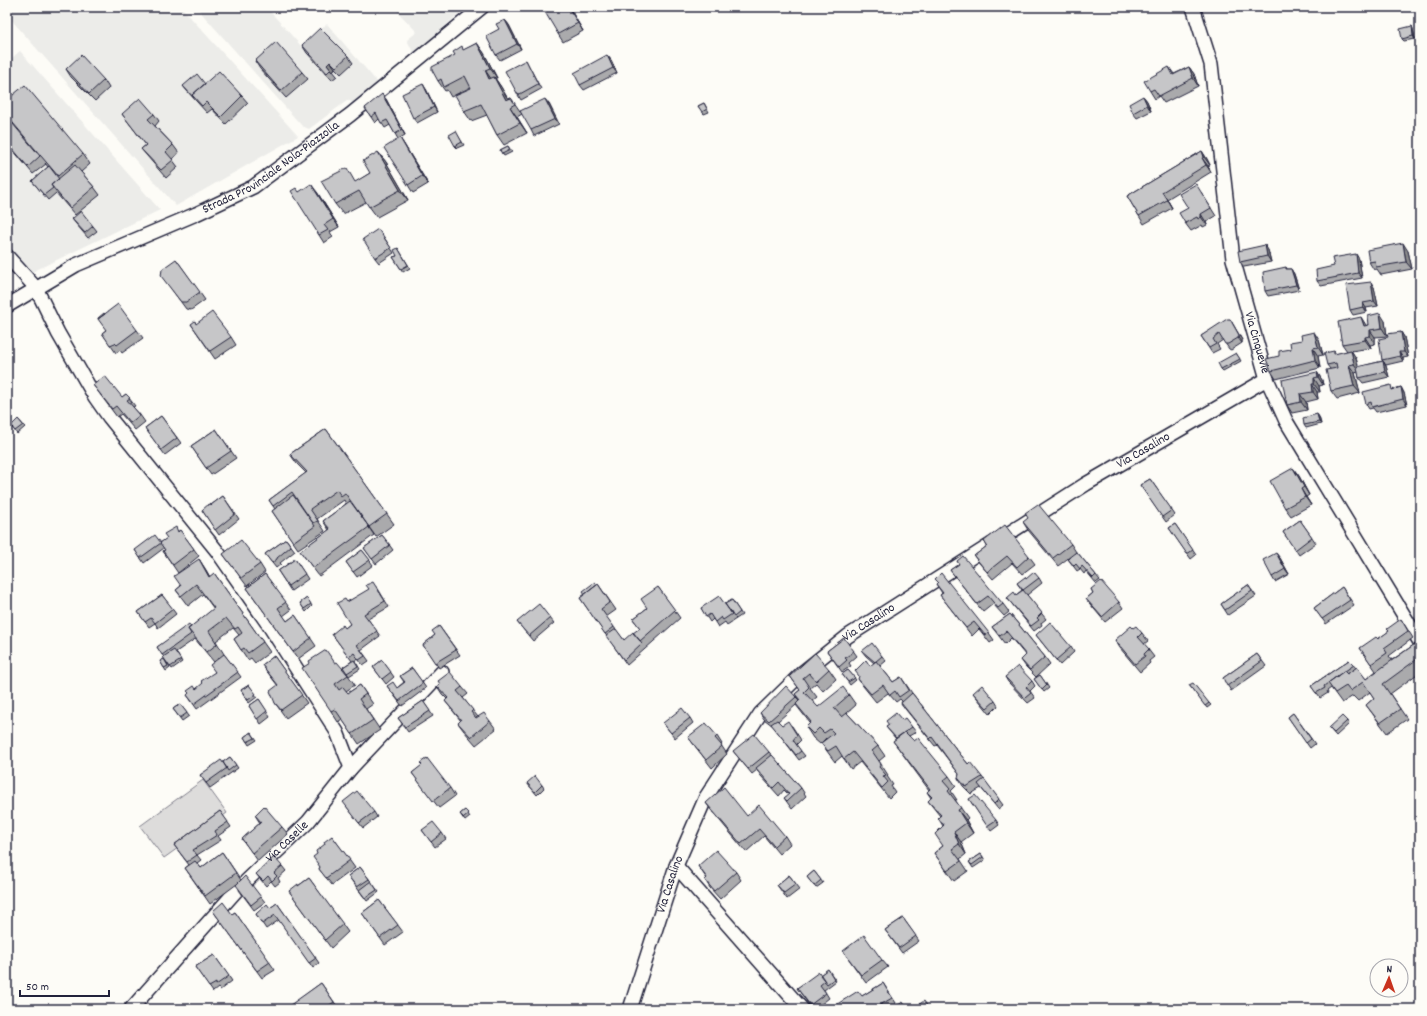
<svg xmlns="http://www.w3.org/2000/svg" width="1427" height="1016" viewBox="0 0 1427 1016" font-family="Dekko,sans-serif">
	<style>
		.built { fill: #ecece9 }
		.green { fill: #dddcdb; stroke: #807f8b }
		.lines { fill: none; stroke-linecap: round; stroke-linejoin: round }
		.minor-casing { stroke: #22223b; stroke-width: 16 }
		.minor { stroke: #fdfcf7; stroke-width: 13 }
		.wall { fill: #aaaaac; stroke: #22223b }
		.shaded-wall { fill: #8b8b8c; stroke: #22223b }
		.building { fill: #c6c6c8; stroke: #22223b }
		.labels { text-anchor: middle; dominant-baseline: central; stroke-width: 3; stroke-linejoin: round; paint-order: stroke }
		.street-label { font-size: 13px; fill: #22223b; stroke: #fdfcf7 }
	</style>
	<rect width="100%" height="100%" fill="#fdfcf7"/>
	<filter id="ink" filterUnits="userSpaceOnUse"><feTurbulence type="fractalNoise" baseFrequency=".025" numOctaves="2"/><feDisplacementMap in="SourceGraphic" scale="8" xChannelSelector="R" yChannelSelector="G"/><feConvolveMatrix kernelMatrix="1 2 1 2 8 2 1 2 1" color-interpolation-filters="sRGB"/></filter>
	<g filter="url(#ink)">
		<path class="built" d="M7 7H181L298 136 176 206 7 15Z
			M196 7H266L302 47 327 24 378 83 353 103 348 100 309 129 302 126Z
			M393 7H466L414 54 407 40 417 32Z
			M20 51 160 210 32 272 7 244V62Z"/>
		<path class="green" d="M203 780 227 813 164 858 140 826Z"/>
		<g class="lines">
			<defs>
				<g id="minor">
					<path id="s1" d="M1193 7 1211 64 1233 259 1267 379 1286 421 1420 642"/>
					<path d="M7 256 36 288 58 333 95 397 109 417 217 551 268 624 337 732 351 768"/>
					<path id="s2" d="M7 306 76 265 196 214 253 187 350 115 482 7"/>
					<path d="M676 866 802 1009"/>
					<path id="s3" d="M131 1009 236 891 308 822 351 768 442 672"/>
					<path id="s4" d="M630 1009 676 866 706 797 760 714 803 672 848 636 1086 484 1267 379"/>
				</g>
			</defs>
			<use href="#minor" class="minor-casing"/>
			<use href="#minor" class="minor"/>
		</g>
		<path class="wall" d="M569 7 583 31 563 42 558 34Z
			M1399 7H1409L1410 9 1402 11Z
			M505 20 509 25 521 49 500 60 496 55 499 29Z
			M1412 26 1413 29 1415 39 1404 41 1402 39Z
			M477 43 484 53 497 78H495L501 87 508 99 511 98 522 114 517 117 527 133 504 145 497 135 487 115 471 121 464 111 471 88V87L451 97 447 90 445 91 438 81 464 50Z
			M302 45 348 56 353 63 341 74 335 68 333 71 337 76 332 80 307 53Z
			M607 55 611 60 617 73 584 90 580 85Z
			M526 60 529 66 541 89 521 100 518 95Z
			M255 61 302 72 308 79 286 98 260 69Z
			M1169 67 1174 74 1189 67 1194 74 1198 86 1164 103 1159 96 1155 99 1150 91Z
			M66 69 104 80 109 88 95 101 71 77Z
			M205 84 242 96 248 103 226 124 212 109 207 113 187 91 183 86Z
			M426 89 437 112 417 123 413 118Z
			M1143 96 1147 101 1151 111 1137 118 1133 113Z
			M386 99 405 135 400 138 405 146 428 184 413 193 408 185 398 139 390 125 385 128 379 119 375 123 365 108Z
			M7 100 83 154 90 164 81 172 94 187 100 195 75 215 56 193 48 200 32 181 48 167 45 163 46 164 33 174 7 143Z
			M704 103 709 112 704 114 698 106Z
			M549 104 559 124 534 136 531 130Z
			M122 114H154L159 121 155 126 173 145 179 153 172 159 178 167 166 178 147 156 141 149 146 145Z
			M457 134 464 145 457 148 455 146Z
			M508 146 512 152 504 156 500 150Z
			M1202 151 1207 159 1210 165 1208 166 1211 172 1167 199 1172 208 1144 224 1139 216 1127 196Z
			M378 152 386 162 408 200 377 217 366 202 343 214 335 204 356 182 370 173Z
			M299 192H317L339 227 330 232 333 237 324 243 319 235Z
			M1201 192 1216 216 1206 222 1207 225 1203 227 1202 225 1191 231 1185 223 1188 208Z
			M72 219 93 226 97 231 88 238 76 224Z
			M382 234 394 253 379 263 375 258Z
			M398 248 410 268 403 272 393 257 397 256Z
			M1268 250 1271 262 1244 267 1240 262Z
			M1408 251 1412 269 1381 275 1377 269 1374 270 1369 262Z
			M176 259 205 300 191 310 186 309 167 283Z
			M1359 259 1362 278 1321 286 1317 281 1334 266Z
			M1286 267 1287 269H1291L1294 274 1299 290 1268 296 1265 291Z
			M1374 287 1378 306 1366 308 1367 312 1353 315 1350 310Z
			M105 314 137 330 143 338 122 353 120 350 116 353 102 333 106 330Z
			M1230 319 1242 340V343L1231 350 1229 349 1223 340 1217 344 1220 349 1212 353 1201 336Z
			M1385 321 1387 336 1375 337V344L1370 345 1371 348 1351 351 1356 358 1358 367 1383 361 1386 366 1389 377 1363 383 1359 378 1358 372 1355 373 1360 393 1337 399 1331 391 1330 369 1327 365 1334 351 1336 354 1347 351 1342 344 1367 325Z
			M191 324H196L231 337 236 345 215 359Z
			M1401 332 1404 337 1408 357 1403 358V361L1386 365 1382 360 1388 337Z
			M1319 340 1323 355 1318 356 1320 368 1276 379 1271 371 1279 356 1291 349Z
			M1236 353 1241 361 1223 371 1221 369Z
			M1317 372 1322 380 1323 385 1319 386 1320 392H1317L1318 399 1306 402 1307 410 1292 413 1287 405Z
			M93 385 122 397 126 394 135 406 133 407 140 415 145 422 135 430 121 414 117 417Z
			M1401 387 1404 393 1407 405 1376 412 1373 408 1369 409 1366 404 1394 389Z
			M7 391 10 395 7 397Z
			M1317 414 1319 417 1321 424 1306 428 1304 425Z
			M161 416 181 443 165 455 145 428Z
			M18 419 25 427 17 434 11 426Z
			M216 429 236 458 211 475 191 446Z
			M326 429 394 524 376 537 352 503 374 535 319 576 300 551 329 530 323 521 346 504 344 500 317 519 325 531 298 549 272 511 275 509 269 500 306 473 297 464 290 454Z
			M1293 468 1299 476 1309 495 1306 497 1311 505 1291 516 1285 508Z
			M1150 479 1175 515 1166 522 1140 485Z
			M223 496 239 519 219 535 202 510 211 505Z
			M1300 520 1316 543 1299 555 1283 532Z
			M1023 522 1071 544 1076 552 1058 566 1028 530Z
			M1175 524 1196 555 1191 559 1169 528Z
			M180 530 199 556 178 573 163 551 165 550 164 548 144 563 135 550 160 543Z
			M382 535 393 550 376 564 364 548Z
			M286 539 295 551 280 563 281 564 276 568 265 554Z
			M984 541 1029 556 1035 564 1022 574 1012 563 993 579 980 564 974 556 987 546Z
			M362 550 373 565 357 577 346 562Z
			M1077 552 1100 580 1096 583 1086 571 1084 574 1080 569 1077 571 1068 559Z
			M223 554 260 564 265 572 247 586Z
			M1280 558 1289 574 1275 582 1272 577Z
			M199 559 210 577 214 573 270 652 255 663 251 658 248 660 234 639 239 635 233 628 216 641 224 654 241 677 197 709 187 695 203 684 215 672 214 662 195 639 176 652 182 662 172 669 157 647 191 627 214 609 203 594 188 606 176 590 181 586Z
			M295 559 308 579 291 591 278 571Z
			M957 561 1003 604 1009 612 1004 616 993 604 983 612 950 570 959 564Z
			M265 574 291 610 283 616 287 621 295 615 316 646 298 659 247 588Z
			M1039 578 1042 583 1027 595 1046 619 1041 623 1042 625 1034 631 1007 598 1016 595 1022 590 1017 583 1026 579Z
			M935 579 989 633 994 640 990 643 979 629 972 636 940 595 942 593 936 584 938 582Z
			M598 584 616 610 606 617 624 640 635 635 640 628 633 619 647 608 658 587 680 618 627 665 580 598Z
			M1248 585 1256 596 1228 615 1221 604Z
			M377 587 389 607 368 619 380 636 361 650 369 661 363 665 357 658 355 661 360 669 349 676 343 667 352 661 332 634 345 628 350 624 347 602Z
			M1342 587 1354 605 1326 624 1314 608Z
			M1091 589 1119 602 1123 608 1105 622 1090 604 1086 599 1093 593Z
			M162 595 176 614 158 628 155 623 149 627 138 612Z
			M307 598 312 606 306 612 300 603Z
			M732 600 742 615 736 619 735 618 736 619 727 625 725 622 718 627 713 619 710 622 701 608 725 604Z
			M1010 614 1045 657 1050 664 1036 677 1026 667 1021 660 1026 656 1011 638 1005 644 992 627Z
			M550 618 554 623 533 641 517 622Z
			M1401 619 1413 638 1389 656 1392 660 1415 644 1420 650V672L1390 694 1407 719 1387 733 1366 705 1374 698 1370 692 1358 701 1353 696 1342 703 1331 688 1327 691 1328 693 1320 698 1311 686 1349 660 1356 668 1366 679 1376 671 1360 648 1378 639 1388 632Z
			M439 626 460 655 439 668 423 645 435 635Z
			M1133 628 1142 633 1148 641 1144 644 1154 657 1149 661 1150 663 1140 672 1120 648 1115 640Z
			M1036 635 1071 647 1074 652 1060 665Z
			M844 638 857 656 849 663 851 666 842 672 827 651Z
			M862 651 882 656 886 661 880 666 893 682 901 677 912 693 968 764 982 777 1003 805 998 809 981 788 971 794 963 786 958 778 959 774 937 745 935 746 906 710 901 703 902 701 900 699 896 702 888 693 876 702 863 686 858 679 874 663 866 656Z
			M1257 654 1266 666 1231 691 1223 678Z
			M274 656 307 703 286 718 275 703 278 686 262 665Z
			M164 659 170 668 166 671 160 661Z
			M382 660 394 677 386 684 373 667Z
			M335 663 348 675 355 685 346 691 348 693 360 685 373 704 366 709 380 730 359 744 342 719 338 722 331 711Z
			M412 668 426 688 402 706 387 686 397 688 404 682 400 676Z
			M829 669 836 679 823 691 816 683 810 688 817 697 812 701 818 707 849 695 856 705 847 713 878 746 885 756 879 761 888 775 887 776 893 785 891 786 895 792 889 798 860 762 851 769 842 756 835 762 821 743 827 739 826 738 820 744 813 738 806 727 810 723 796 705 778 721 782 725 792 726 801 740 796 745 805 756 799 760 773 726 764 719 760 713 796 697 799 700 795 694 800 690 790 676Z
			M848 670 856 680 850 685 842 674Z
			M1040 675 1049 688 1044 692 1034 679Z
			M1005 677 1032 681 1035 686 1030 691 1035 698 1028 703 1008 682Z
			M249 685 257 697 249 703 241 690Z
			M1189 685 1209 703 1211 705 1207 708Z
			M437 686 462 687 468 694 463 698 478 717 490 721 496 729 476 745 464 731 458 723 461 721 445 701 447 699 442 694Z
			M973 693 995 701 998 706 990 714Z
			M259 699 270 717 261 724 249 706Z
			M423 701 433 716 408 732 398 718Z
			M180 704 189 716 182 721 173 709Z
			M1293 713 1315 744 1310 748 1288 717Z
			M690 718 693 723 675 738 663 723Z
			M902 720 912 727 916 732 909 736 949 776 956 786 951 791 957 800H955L968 818 966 820 973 833 961 842 966 854 960 859 968 871 954 881 934 853 943 846V826L938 818 940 816 928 801 931 798 927 792 929 790 893 741 896 739 886 727Z
			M1347 721 1349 724 1336 736 1329 728Z
			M251 732 257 740 249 745 244 737Z
			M717 736 722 744 721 745 727 754 712 768 688 737Z
			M733 751 769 752 801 788 806 796 792 809 784 798 789 795 784 790 779 796 761 776 757 770 752 774Z
			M230 757 238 768 210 788 200 775 223 762Z
			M422 766 450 788 455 796 439 808 412 773Z
			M527 783 542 785 544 788 537 795Z
			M969 799 996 820 999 825 991 831Z
			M706 803 785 836 790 844 779 854 764 836 746 852 711 810Z
			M347 807 374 812 377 817 363 828Z
			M465 810 470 817 465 821 460 814Z
			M220 811 231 827 218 836 221 840 197 855 201 860 197 863 201 868 222 852 241 880 261 897 265 902 254 910 239 890 241 881 210 904 185 868 189 865 174 845Z
			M255 815 282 827 288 834 258 861 242 839 260 823Z
			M422 830 442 833 446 839 435 847Z
			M332 836 355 868 332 885 319 869 320 867 317 854Z
			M981 854 985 860 973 868 969 862Z
			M282 866 286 871 278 878 280 882 275 886 271 881 266 886 256 874Z
			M698 866 736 872 741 880 720 899 710 888 705 880 707 879Z
			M360 867 379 892 367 901 348 876Z
			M814 871 823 883 816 888 807 877Z
			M789 875 800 889 787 899 777 885Z
			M309 878 348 932 331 948 289 891 298 886Z
			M379 900 403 932 385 945 362 913Z
			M277 903 319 963 313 968 279 920 266 929 256 914 270 908Z
			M213 911 232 914 235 912 275 970 262 978Z
			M903 918 919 941 902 953 885 930Z
			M843 951 882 960 888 967 866 983Z
			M214 955 232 981 220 990 218 988 213 992 195 967Z
			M828 969 836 981 824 990 829 998 815 1009H812L797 988 820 975Z
			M321 983 339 1009H286Z
			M883 983 896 1003 886 1009H831L862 996Z"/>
		<path class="shaded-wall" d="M568 7H569L583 31Z
			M505 20 509 25 521 49 517 44Z
			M1412 26 1413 29 1415 39 1413 36Z
			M477 43 484 53 497 78 490 68Z
			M607 55 611 60 617 73 613 68Z
			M330 61 335 68 333 71 327 64Z
			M1189 67 1194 74 1198 86 1193 78Z
			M485 70 492 80 489 79Z
			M494 77 501 87 512 106 506 100Z
			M423 84 426 89 437 112 434 107Z
			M382 94 386 99 405 135 402 130Z
			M1143 96 1147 101 1151 111 1147 105Z
			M545 99 549 104 559 124 555 119Z
			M510 107 517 117 527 133 520 123Z
			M400 138 405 146 428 184 422 176Z
			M1202 151 1207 159 1210 165 1204 157Z
			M378 152 386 162 408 200 400 190Z
			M1202 158 1208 166 1211 172 1206 165Z
			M311 184 317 192 339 227 333 219Z
			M1162 192 1167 199 1172 208Z
			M1201 214 1206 222 1207 225 1201 217Z
			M1403 243 1408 251 1412 269 1406 262Z
			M1265 245 1268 250 1271 262 1267 256Z
			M1356 254 1359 259 1362 278 1358 273Z
			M1291 269 1294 274 1299 290 1296 285Z
			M1371 282 1374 287 1378 306 1374 301Z
			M1363 303 1366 308 1367 312 1363 307Z
			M1380 313 1385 321 1387 336 1382 328Z
			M1361 317 1366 325 1369 333 1364 326Z
			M1230 319 1242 340V343L1238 338Z
			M1370 330 1375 337V344L1370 336Z
			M1314 332 1319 340 1323 355 1318 347Z
			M1401 332 1404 337 1408 357 1404 352Z
			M1365 337 1370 345 1371 348 1365 340Z
			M1313 348 1318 356 1320 368 1315 360Z
			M1351 350 1356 358 1360 372 1354 364Z
			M1399 352 1403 358V361L1400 356Z
			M1383 361 1386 366 1389 377 1385 372Z
			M1349 365 1355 373 1360 393 1354 386Z
			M1317 372 1322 380 1323 385 1318 377Z
			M1314 378 1319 386 1320 392 1314 384Z
			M1312 384 1317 392 1318 399 1313 392Z
			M1401 387 1404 393 1407 405 1403 399Z
			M1300 394 1306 402 1307 410 1301 402Z
			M1317 414 1319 417 1321 424 1319 422Z
			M1293 468 1299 476 1309 495 1304 487Z
			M1301 489 1311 505 1305 497Z
			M1276 553 1280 558 1289 574 1285 569Z
			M199 559 206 570 216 588 209 577Z
			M958 810 966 820 973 833 966 823Z
			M954 832 961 842 966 854 959 844Z"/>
		<path class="building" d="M542 7H568L578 23 558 34Z
			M505 20 517 44 496 55 486 36 499 29 496 24Z
			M1412 26 1413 36 1402 39 1400 29Z
			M320 28 348 56 336 67 330 61 327 64 331 69 327 73 302 45Z
			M276 42 302 72 281 91 255 61Z
			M477 43 490 68 485 70 489 79 494 77 506 100 511 98 515 104 510 107 520 123 497 135 481 104 464 111 455 95 471 88 465 76 444 87 441 79 438 81 432 70V67L455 55 453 52 462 46 463 50Z
			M81 55 104 80 89 94 66 69Z
			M607 55 613 68 580 85 574 73Z
			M526 60 538 84 518 95 505 71Z
			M1169 67 1173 75 1189 67 1193 78 1159 96 1154 89 1150 91 1144 81Z
			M219 71 242 96 221 117 206 102 202 106 192 95Z
			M197 74 205 84 192 95 194 98 183 86Z
			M423 84 434 107 413 118 402 94Z
			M25 85 83 154 58 176 7 116V100Z
			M382 94 402 130 395 134 387 120 381 123 376 113 371 117 365 108Z
			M1143 96 1147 105 1133 113 1129 104Z
			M140 98 154 114 148 119 173 145 166 152 173 160 161 170 141 149 146 145 122 114Z
			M545 99 555 119 531 130 520 111Z
			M704 103 707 109 702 112 698 106Z
			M7 117 40 156 28 167 7 142Z
			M456 131 462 142 455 146 449 135Z
			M400 138 422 176 408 185 384 148Z
			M508 146 510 150 502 154 500 150Z
			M1202 151 1204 157 1202 158 1206 165 1162 192 1167 200 1139 216 1127 196Z
			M378 152 400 190 369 207 359 191 335 204 321 181 347 168 355 182 370 173 363 161Z
			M75 165 94 187 70 208 51 185Z
			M49 166 59 179 51 185 53 188 44 195 32 181Z
			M311 184 333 219 324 225 328 230 319 235 291 191 296 188 299 192Z
			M1196 184 1211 208 1201 214V217L1198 219 1197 217 1185 223 1179 213 1188 208 1179 194Z
			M81 211 93 226 85 233 72 219Z
			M378 229 391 248 375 258 363 239Z
			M1403 243 1406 262 1376 267 1375 261 1369 262 1367 250Z
			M1265 245 1267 256 1240 262 1238 251Z
			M398 248 408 265 401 269 393 257 397 256 394 250Z
			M1356 254 1358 273 1317 281 1316 270 1334 266 1332 258Z
			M176 259 200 292 186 302H181L161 276 162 269Z
			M1286 267V269H1291L1296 285 1265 291 1263 272Z
			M1371 282 1374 301 1363 303V307L1350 310 1346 285Z
			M118 304 137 330 117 345 115 343 110 345 102 333 106 330 98 319Z
			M212 312 231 337 210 351 191 324 195 321 196 324Z
			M104 313 105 314 98 319V318Z
			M1380 313 1382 328 1370 330V336L1365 337V340L1342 344 1338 322 1361 317 1364 326 1369 325 1368 316Z
			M1227 319H1230L1239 335 1238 338 1228 344H1225L1219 334 1213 339 1216 344 1209 348 1201 336Z
			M1314 332 1318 347 1313 348 1315 360 1271 371 1266 359 1279 356V351L1291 349 1290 342 1302 340 1301 335Z
			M1401 332 1404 352H1399L1400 356 1382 360 1379 339 1388 337 1387 334Z
			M1351 350 1354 364 1349 365 1354 386 1331 391 1326 370 1337 368 1336 363 1327 365 1324 353 1334 351V354Z
			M1236 353 1240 359 1221 369 1218 363Z
			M1383 361 1385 372 1359 378 1357 367Z
			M1420 369V384L1417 370Z
			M1317 372 1318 377 1314 378V384H1312L1313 392 1300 394 1301 402 1287 405 1282 380Z
			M105 376 122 397 126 394 130 398 127 400 140 415 130 423 116 406 112 409 93 385Z
			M1391 385 1392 390 1401 387 1403 399 1372 407 1371 402 1366 404 1363 392Z
			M1317 414 1319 422 1304 425 1303 418Z
			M161 416 177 438 161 450 145 428Z
			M18 419 23 425 15 431 11 426Z
			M216 429 231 451 206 468 191 446Z
			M326 429 387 514 369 527 345 493 341 496 337 490 310 509 318 521 313 523 292 492 273 506 269 500 307 472 290 454Z
			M1293 468 1304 487 1301 489 1305 497 1285 508 1270 481Z
			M1150 479 1172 510 1162 517 1140 485Z
			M293 495 315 526 293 542 272 511Z
			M223 496 235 514 215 530 202 510 210 503 211 505Z
			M350 501 369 527 313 568 300 551 330 529 323 521Z
			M1038 504 1071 544 1053 558 1023 522 1028 518 1025 513Z
			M1300 520 1312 537 1295 550 1283 532Z
			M1175 524 1193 550 1187 554 1169 528Z
			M1005 525 1029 556 1017 567 1007 556 987 572 974 556 987 546 984 541Z
			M176 527 178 532 180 530 194 549 173 565 163 551 165 550 160 543 167 538 164 534Z
			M155 535 161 543 140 558 135 550Z
			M382 535 390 545 372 559 364 548Z
			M286 539 291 546 277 558V559L272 563 265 554Z
			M241 540 260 564 241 578 223 554Z
			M362 550 370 560 353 572 346 562Z
			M1077 552 1096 575 1093 578 1082 566 1080 569 1076 564 1074 566 1068 559Z
			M1276 553 1285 569 1272 577 1263 560Z
			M963 556 1003 604 998 608 988 596 977 604 950 570 959 564 957 561Z
			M199 559 209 577 214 573 263 642 248 653 244 648 241 650 234 639 242 633 238 627 235 629 226 618 209 631 217 644 207 652 188 629 214 608 196 584 181 596 176 590 181 586 174 576Z
			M295 559 305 574 288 586 278 571Z
			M1034 572 1039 578 1023 590 1042 613 1037 618 1039 620 1031 626 1007 598 1014 592 1016 595 1023 590 1017 583 1025 577 1026 579Z
			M941 573 989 633 985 635 974 622 966 628 940 595 943 593 936 584 938 582 935 579Z
			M265 574 286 602 278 608 287 621 295 615 311 638 293 652 247 588Z
			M1101 581 1119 602 1102 617 1086 599 1093 593 1091 589Z
			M373 582 385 601 364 614 377 631 357 645 365 656 359 660 354 653 349 657 332 634 343 625 345 628 350 624 337 603 345 599 347 602 369 589 366 585Z
			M595 582 597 585 585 594 583 591Z
			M598 584 610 602 601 609 614 627 605 634 580 598Z
			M1248 585 1252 591 1225 610 1221 604Z
			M658 587 675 610 640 641 633 633 640 628 633 619 647 608 641 599Z
			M1342 587 1350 600 1322 619 1314 608Z
			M162 595 173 609 155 623 151 618 145 622 138 612Z
			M719 596 732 614 723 620 721 617 715 622 710 614 706 617 701 608Z
			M307 598 311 604 304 609 300 603Z
			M732 600 740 612 734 617 725 604Z
			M539 604 550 618 529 636 517 622Z
			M1010 614 1045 657 1030 670 1021 660 1026 655 1006 631 1000 636 992 627Z
			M1401 619 1408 631 1384 648 1387 653 1371 664 1360 648 1376 637 1378 639 1389 631 1387 629Z
			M1050 622 1071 647 1056 660 1036 635Z
			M189 624 191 627 188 629 191 634 162 655 157 647Z
			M439 626 456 650 435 663 423 645 435 635 432 631Z
			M1131 626 1133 628 1136 626 1142 633 1138 637 1149 649 1144 654 1145 656 1135 664 1115 640Z
			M616 629 624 640 633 632 642 643 624 660 606 636Z
			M844 638 854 651 845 658 847 660 839 667 827 651Z
			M872 643 882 656 875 662 862 651Z
			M1415 644 1420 652V657L1383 684 1400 709 1380 723 1366 705 1374 698 1363 682 1350 691 1346 686 1335 693 1328 683 1344 671 1347 674 1357 667 1366 679Z
			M174 650 181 660 170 667 163 657Z
			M326 650 335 663 337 662 348 675 335 684 339 690 343 687 348 693 360 685 366 694 359 699 373 720 352 734 335 709 331 711 302 668 310 663 309 661Z
			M815 653 829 669 816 681 809 673 803 678 809 687 804 692 818 707 843 687 849 695 834 708 842 717 847 713 878 746 872 751 881 764 879 767 886 775 883 776 888 782 882 788 853 752 844 759 836 746 828 751 821 743 834 733 830 729 824 733 819 728 813 734 806 727 811 722 796 704 800 700 795 694 800 690 790 676Z
			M224 654 238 672 194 704 187 695 189 693 187 691 194 686 196 689 203 683 201 681 215 672 210 665Z
			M1257 654 1262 661 1227 686 1223 678Z
			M274 656 302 695 281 710 275 703 270 691 278 685 262 665Z
			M164 659 168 666 164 668 160 661Z
			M354 660 358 666 347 673 343 667Z
			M382 660 391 672 382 679 373 667Z
			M866 660 870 666 876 661 893 682 901 677 909 690 899 697 895 691 890 695 883 685 871 694 858 679 859 676 855 671Z
			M1349 660 1354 665 1345 671H1344L1324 686 1325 688 1316 693 1311 686Z
			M1018 666 1032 681 1026 687 1031 693 1025 698 1005 677Z
			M412 668 423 683 399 701 387 686 393 682 397 688 405 682 400 676Z
			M848 670 855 678 848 682 842 674Z
			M450 672 462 687 457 691 473 710 471 712 476 718 484 713 490 721 471 737 458 723 461 720 445 701 448 698 437 686 440 684 438 681Z
			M1040 675 1047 685 1042 690 1034 679Z
			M1193 683 1209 703 1205 706 1189 685Z
			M249 685 256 694 248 700 241 690Z
			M982 685 995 701 987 708 973 693Z
			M786 686 796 697 769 721 760 713Z
			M912 693 968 764 970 762 982 777 966 787 958 778 959 774 932 737 930 739 901 703Z
			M259 699 267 711 257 719 249 706Z
			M423 701 430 711 405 727 398 718Z
			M180 704 187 713 180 718 173 709Z
			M682 708 690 718 671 733 663 723Z
			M896 713 902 720 905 718 912 727 896 738 886 727 889 725 886 721Z
			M1293 713 1311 739 1306 743 1288 717Z
			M1342 716 1347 721 1334 733 1329 728Z
			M777 720 782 725 788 721 797 735 793 740 801 751 796 755 771 724Z
			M706 723 717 736 715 738 722 746 706 760 688 737Z
			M251 732 255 738 247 742 244 737Z
			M905 732 914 741 918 738 949 776 943 781 950 789 948 791 961 808 958 810 966 823 954 832 959 844 952 849 961 861 947 871 934 853 943 846 935 834 944 825 938 818 941 815 928 801 932 797 927 792 930 789 893 741Z
			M754 734 769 752 748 769 733 751Z
			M772 755 801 788 787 801 784 798 789 794 779 782 773 788 756 768Z
			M230 757 236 765 228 771 223 762Z
			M427 758 450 788 433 801 412 773 422 765 420 763Z
			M1420 759V765L1417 761Z
			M221 760 227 768 206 783 200 775Z
			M535 776 542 785 535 792 527 783Z
			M984 779 999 799 994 804 978 784Z
			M724 787 747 816 759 805 785 836 774 846 759 829 741 844 706 803Z
			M357 791 374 812 359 823 343 802Z
			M975 795 996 820 987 826 969 799Z
			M264 806 282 827 252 853 242 839 261 822 255 815Z
			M465 810 469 814 464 818 460 814Z
			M220 811 228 822 215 831 217 835 193 850 197 855 187 862 174 845Z
			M433 822 442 833 431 842 422 830Z
			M332 836 350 860 326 878 319 869 320 867 313 857 317 854 316 851 325 844 324 842Z
			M716 850 736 872 714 891 705 880 707 878 698 866Z
			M222 852 236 873 205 896 185 868 195 861 201 868Z
			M981 854 983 857 972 865 969 862Z
			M274 857 282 866 274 873 277 876 272 881 268 876 263 881 256 874Z
			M360 867 369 879 357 887 348 876Z
			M814 871 821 880 814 886 807 877Z
			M789 875 796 884 784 893 777 885Z
			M245 876 261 897 251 905 236 885Z
			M309 878 343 924 325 940 289 891 298 884V886Z
			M371 881 377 890 365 898 359 890Z
			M379 900 398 925 380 938 362 913Z
			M223 902 232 914 235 912 270 962 257 971 213 911Z
			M277 903 316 958 309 963 275 915 262 924 256 914 267 904 270 908Z
			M903 918 916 936 899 948 885 930Z
			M864 935 882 960 861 975 843 951Z
			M214 955 229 976 216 985V983L209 987 195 967Z
			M828 969 834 979 827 984 820 975Z
			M819 972 825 981 820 985 826 993 810 1005 797 988Z
			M321 983 334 1002 324 1009H286V1008Z
			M883 983 892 998 880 1005 883 1009H870L867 1005 860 1009H831V1008L858 991 862 996Z
			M924 1001 928 1007 925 1009H912Z
			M903 1002 907 1009H896L895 1007Z"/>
	</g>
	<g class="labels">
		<g class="street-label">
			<text stroke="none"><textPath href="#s2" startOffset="299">Strada Provinciale Nola-Piazzolla</textPath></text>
			<text stroke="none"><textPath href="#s1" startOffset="343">Via Cinquevie</textPath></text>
			<text stroke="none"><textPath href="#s4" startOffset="791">Via Casalino</textPath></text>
			<text stroke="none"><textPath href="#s4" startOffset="467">Via Casalino</textPath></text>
			<text stroke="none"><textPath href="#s3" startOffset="229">Via Caselle</textPath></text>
			<text stroke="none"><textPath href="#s4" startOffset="131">Via Casalino</textPath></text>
		</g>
	</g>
	<rect width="1427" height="1016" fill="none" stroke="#fdfcf7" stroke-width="24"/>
	<rect x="12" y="12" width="1403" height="992" fill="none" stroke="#22223b" stroke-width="1.5" filter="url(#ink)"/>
	<g transform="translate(1389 978) rotate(2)"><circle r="19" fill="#fdfcf7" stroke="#a5a5ac"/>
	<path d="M0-3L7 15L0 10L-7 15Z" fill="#c8321e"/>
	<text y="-6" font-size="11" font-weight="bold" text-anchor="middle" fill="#22223b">N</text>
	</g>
	<path d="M20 990v6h89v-6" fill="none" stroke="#22223b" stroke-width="2"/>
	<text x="26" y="990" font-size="12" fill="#22223b" stroke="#fdfcf7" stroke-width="3" paint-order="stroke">50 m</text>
</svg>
